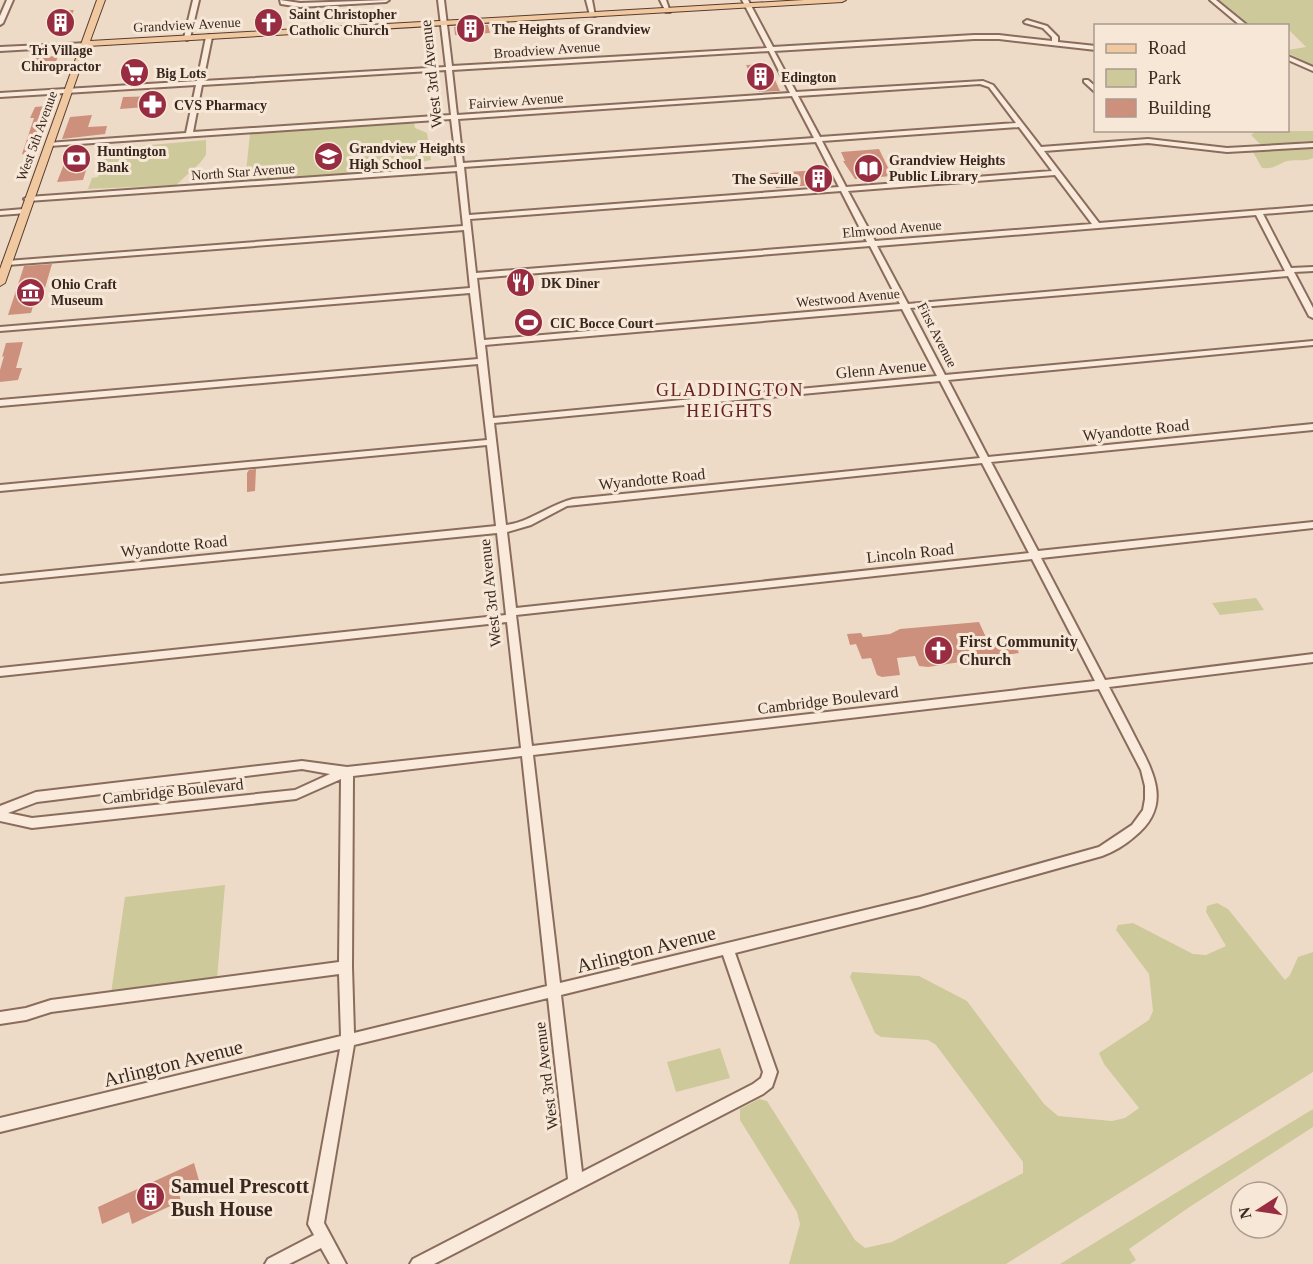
<svg xmlns="http://www.w3.org/2000/svg" width="1313" height="1264" viewBox="0 0 1313 1264" font-family="Georgia,serif">
	<style>
		.green { fill: #cdc99b }
		.building { fill: #cc907d }
		.lines { fill: none; stroke-linecap: round; stroke-linejoin: round }
		.minor-casing { stroke: #8a6c5c; stroke-width: 4 }
		.major-casing { stroke: #583c30; stroke-width: 2 }
		.minor { fill: #f9eadb; fill-rule: evenodd }
		.major { fill: #f0c9a0; fill-rule: evenodd }
		.labels { text-anchor: middle; dominant-baseline: central; stroke-width: 6; stroke-linejoin: round; paint-order: stroke }
		.far-poi-label { font-size: 14px; font-weight: bold; fill: #3a2820; stroke: #f6e7d7; text-anchor: start }
		.far-street-label { font-size: 14px; fill: #3a2820; stroke: #f6e7d7 }
		.street-label { font-size: 16px; fill: #3a2820; stroke: #f6e7d7 }
		.poi-label { font-size: 16px; font-weight: bold; fill: #3a2820; stroke: #f6e7d7; text-anchor: start }
		.neighbourhood-label { font-size: 18px; letter-spacing: 1.5px; fill: #672120; stroke: #f6e7d7 }
		.near-street-label { font-size: 20px; fill: #3a2820; stroke: #f6e7d7 }
		.near-poi-label { font-size: 20px; font-weight: bold; fill: #3a2820; stroke: #f6e7d7; text-anchor: start }
	</style>
	<rect width="100%" height="100%" fill="#eedbc7"/>
	<path class="green" d="M1218 0H1313V66L1288 53V50L1306 47 1288 29V26L1249 25Z
		M414 123 415 128 427 133 431 160 407 165V170L245 181 250 134Z
		M1257 131H1313V141L1261 145 1251 135Z
		M206 140V155L200 163 176 185 88 189 92 178 98 177 106 149Z
		M1313 148V158C1304 162 1295 159 1287 161 1276 165 1275 169 1262 168L1253 152Z
		M1256 598 1264 610 1220 615 1212 603Z
		M225 885 217 979 111 993 125 897Z
		M1217 903 1228 909 1285 980 1290 975 1298 957 1313 952V1072L1006 1264H789L800 1224 797 1212 740 1120V1109L759 1099 767 1101 855 1240 865 1248 892 1242 1023 1173V1162L936 1045 928 1040 881 1037 875 1033 850 977 852 972 919 976 967 1001 1044 1104 1058 1116 1112 1121 1125 1118 1139 1108 1104 1064 1099 1053 1149 1020 1153 1011 1149 974 1116 930 1118 925 1133 923 1193 954 1206 955 1226 946 1206 912 1207 906Z
		M720 1048 730 1078 676 1092 667 1062Z
		M1313 1109V1127L1191 1206 1129 1249 1136 1260 1130 1264H1060Z"/>
	<path class="building" d="M74 10 68 24 50 23 56 11Z
		M488 25 490 33 455 35 454 27Z
		M58 56 53 70 29 71 35 57Z
		M767 64 775 80 780 91 759 92 746 65Z
		M160 96 158 106 120 109 123 97Z
		M47 106 28 156 22 154 34 118H30L35 107Z
		M92 115 88 127 107 126 105 134 62 139 70 117Z
		M879 149 892 176 855 179 843 161H845L841 152Z
		M81 153 79 158 90 157 83 180 57 182 68 154Z
		M820 170 827 184 776 188 770 173Z
		M52 264 42 298 35 299 31 313 8 315 24 266Z
		M23 342 16 368H22L18 380 0 382V370L4 356 2 357 6 343Z
		M256 469 255 491 247 492V473L249 470Z
		M979 622 989 644 1013 641 1019 653 1004 655 1007 661 973 662V660L928 667 919 666 915 656 897 658 900 675 882 677 877 675 871 658 862 659 856 644 850 645 847 634 861 633 863 637 890 634 900 629Z
		M194 1163 200 1184 179 1194 181 1201 132 1224 129 1212 102 1224 98 1207Z"/>
	<g class="lines">
		<defs>
			<path id="minor" d="M7 0H13L3 23 0 25V16Z
				M193 0H199L190 38 187 40 184 38Z
				M280 0 300 3 389 0 386 2 300 7 281 4Z
				M438 0H444L452 66 767 48 742 0H748L773 47 974 35H999L1052 41V37L1043 28 1025 23 1024 22 1027 20 1047 26 1058 37V42L1096 46V50L999 39H974L774 51 796 92 983 81 993 85 1041 147 1148 139 1227 148 1313 143V147L1227 152 1148 143 1044 151 1099 223 1313 206V210L1263 214 1291 268 1313 267V271L1294 272 1313 308V318L1309 316 1288 276 910 308 945 375 1313 341V345L948 380 988 457 1313 424V430L991 462 1038 551 1313 522V528L1041 558 1105 680 1313 654V662L1109 687C1118 704 1127 721 1135 737 1154 773 1173 806 1134 837 1125 845 1113 852 1102 856L920 907 735 953 777 1072 772 1087 763 1094 434 1264H410L413 1259 568 1179 548 998 354 1045 324 1223 346 1264H330L321 1248 289 1264H265L268 1259 314 1235 308 1224 340 1049 0 1132V1118L341 1036 339 974 51 1012 26 1020 0 1024V1012L26 1008 51 1000 339 962 341 779 296 799 32 828 0 821V806L36 792 302 761 347 767 521 748 507 622 0 676V668L506 615 497 533 0 582V576L496 526 487 445 0 491V485L487 440 478 364 0 406V400L478 359 470 293 0 331V327L470 288 464 230 7 265 3 263 7 261 463 226 457 171 28 201 24 199 28 197 457 167 451 119 49 146 47 145V143L186 133 196 85 0 97V93L197 81 206 37 209 35 212 37 203 81 446 67ZM769 51 790 93 457 115 452 70ZM446 70 451 115 193 132 202 85ZM980 84 989 87 1016 123 820 137 798 96ZM792 96 814 138 463 163 458 119ZM1019 127 1052 171 846 187 822 141ZM816 142 839 187 469 215 464 167ZM1055 175 1092 224 875 241 848 191ZM841 191 867 242 476 273 470 219ZM1256 215 1285 271 908 304 877 246ZM870 246 900 304 484 340 477 278ZM902 309 937 376 493 418 485 345ZM940 381 980 458 573 499C549 505 528 523 506 525L494 423ZM982 463 1029 553 516 608 507 532 531 525 567 506ZM1032 559 1095 681 532 746 516 615ZM1099 689 1141 770 1145 786V799L1143 810 1132 825 1099 847 920 897 560 983 533 755ZM522 756 547 986 354 1033 352 967 353 776ZM302 769 330 774 295 790 32 818 8 813 37 802ZM723 955 763 1072 761 1078 753 1084 582 1172 561 995Z
				M586 0H592L595 16 590 15Z
				M660 0H666L670 12H666Z
				M1210 0H1216L1248 26H1241Z
				M88 43V45L86 46 0 51V47Z
				M1288 56 1313 67V71L1288 60Z
				M1084 80H1088L1096 87V93L1084 82Z
				M24 209H27V213L0 215V211Z"/>
			<path id="major" d="M97 0H105L90 41 804 0H846L842 2 88 46 5 283 0 286V269Z"/>
		</defs>
		<use href="#minor" class="minor-casing"/>
		<use href="#major" class="major-casing"/>
		<use href="#minor" class="minor"/>
		<use href="#major" class="major"/>
	</g>
	<defs>
		<symbol id="church-disc" viewBox="-11 -11 22 22"><circle r="9.5" fill="#982d41" stroke="#f6e7d7"/><path d="M-1.2-6h2.4v3.5h3.3v2.4h-3.3V6h-2.4V-.1h-3.3v-2.4h3.3Z" fill="#fff"/></symbol>
		<symbol id="building-disc" viewBox="-11 -11 22 22"><circle r="9.5" fill="#982d41" stroke="#f6e7d7"/><path d="M-4-6H4V6H1V3H-1V6H-4ZM-2.5-4.3h1.7v1.8h-1.7ZM.8-4.3h1.7v1.8H.8ZM-2.5-1h1.7V.8h-1.7ZM.8-1h1.7V.8H.8Z" fill="#fff"/></symbol>
		<symbol id="supermarket-disc" viewBox="-11 -11 22 22"><circle r="9.5" fill="#982d41" stroke="#f6e7d7"/><path d="M-6-5.5h2.5l.6 2H6L4.5 2H-2.5L-4.4-4H-6ZM-1.5 3.2a1.3 1.3 0 1 0 .1 0ZM3 3.2a1.3 1.3 0 1 0 .1 0Z" fill="#fff"/></symbol>
		<symbol id="pharmacy-disc" viewBox="-11 -11 22 22"><circle r="9.5" fill="#982d41" stroke="#f6e7d7"/><path d="M-2-6h4v4h4v4h-4v4h-4v-4h-4v-4h4Z" fill="#fff"/></symbol>
		<symbol id="school-disc" viewBox="-11 -11 22 22"><circle r="9.5" fill="#982d41" stroke="#f6e7d7"/><path d="M0-5L7-2L0 1L-7-2ZM-4 1L0 2.5L4 1V4Q0 6-4 4Z" fill="#fff"/></symbol>
		<symbol id="bank-disc" viewBox="-11 -11 22 22"><circle r="9.5" fill="#982d41" stroke="#f6e7d7"/><path d="M-6-4H6V4H-6ZM0-2.3a2.3 2.3 0 1 0 0 4.6a2.3 2.3 0 1 0 0-4.6Z" fill="#fff"/></symbol>
		<symbol id="library-disc" viewBox="-11 -11 22 22"><circle r="9.5" fill="#982d41" stroke="#f6e7d7"/><path d="M-6-4Q-3-5.5-.7-3.5V5Q-3 3-6 4ZM6-4Q3-5.5 .7-3.5V5Q3 3 6 4Z" fill="#fff"/></symbol>
		<symbol id="restaurant-disc" viewBox="-11 -11 22 22"><circle r="9.5" fill="#982d41" stroke="#f6e7d7"/><path d="M-5-6h1v4h1v-4h1v4h1v-4h1v5L-1.5 .5V6h-2V.5L-5-1ZM5-6V6H3V1.5H1.5Q1.5-4 5-6Z" fill="#fff"/></symbol>
		<symbol id="museum-disc" viewBox="-11 -11 22 22"><circle r="9.5" fill="#982d41" stroke="#f6e7d7"/><path d="M0-6L6-3V-2H-6V-3ZM-5-1h2V3h-2ZM-1-1h2V3h-2ZM3-1h2V3H3ZM-6 4H6V6H-6Z" fill="#fff"/></symbol>
		<symbol id="stadium-disc" viewBox="-11 -11 22 22"><circle r="9.5" fill="#982d41" stroke="#f6e7d7"/><path d="M0-5a6.5 5 0 1 0 0 10a6.5 5 0 1 0 0-10ZM-3.5-1.8h7v3.6h-7Z" fill="#fff"/></symbol>
	</defs>
	<g fill-rule="evenodd">
		<use href="#church-disc" x="252" y="6" width="33" height="33"/>
		<use href="#building-disc" x="44" y="6" width="33" height="33"/>
		<use href="#building-disc" x="454" y="12" width="33" height="33"/>
		<use href="#supermarket-disc" x="118" y="56" width="33" height="33"/>
		<use href="#building-disc" x="744" y="60" width="33" height="33"/>
		<use href="#pharmacy-disc" x="136" y="88" width="33" height="33"/>
		<use href="#school-disc" x="312" y="140" width="33" height="33"/>
		<use href="#bank-disc" x="60" y="142" width="33" height="33"/>
		<use href="#library-disc" x="852" y="152" width="33" height="33"/>
		<use href="#building-disc" x="802" y="162" width="33" height="33"/>
		<use href="#restaurant-disc" x="504" y="266" width="33" height="33"/>
		<use href="#museum-disc" x="14" y="276" width="33" height="33"/>
		<use href="#stadium-disc" x="512" y="306" width="33" height="33"/>
		<use href="#church-disc" x="922" y="634" width="33" height="33"/>
		<use href="#building-disc" x="134" y="1180" width="33" height="33"/>
	</g>
	<g class="labels">
		<g class="far-poi-label">
			<text x="289" y="14">Saint Christopher<tspan x="289" dy="16">Catholic Church</tspan></text>
			<text x="492" y="29">The Heights of Grandview</text>
			<text x="61" y="50" text-anchor="middle">Tri Village<tspan x="61" dy="16">Chiropractor</tspan></text>
			<text x="156" y="73">Big Lots</text>
			<text x="781" y="77">Edington</text>
			<text x="174" y="105">CVS Pharmacy</text>
			<text x="349" y="148">Grandview Heights<tspan x="349" dy="16">High School</tspan></text>
			<text x="97" y="151">Huntington<tspan x="97" dy="16">Bank</tspan></text>
			<text x="889" y="160">Grandview Heights<tspan x="889" dy="16">Public Library</tspan></text>
			<text x="798" y="179" text-anchor="end">The Seville</text>
			<text x="541" y="283">DK Diner</text>
			<text x="51" y="284">Ohio Craft<tspan x="51" dy="16">Museum</tspan></text>
			<text x="550" y="323">CIC Bocce Court</text>
		</g>
		<g class="far-street-label">
			<text transform="translate(187 25) rotate(-3)">Grandview Avenue</text>
			<text transform="translate(547 50) rotate(-4)">Broadview Avenue</text>
			<text transform="translate(516 101) rotate(-4)">Fairview Avenue</text>
			<text transform="translate(37 136) rotate(-70)">West 5th Avenue</text>
			<text transform="translate(243 172) rotate(-4)">North Star Avenue</text>
			<text transform="translate(892 229) rotate(-5)">Elmwood Avenue</text>
			<text transform="translate(848 298) rotate(-5)">Westwood Avenue</text>
			<text transform="translate(937 335) rotate(63)">First Avenue</text>
		</g>
		<g class="street-label">
			<text transform="translate(431 74) rotate(-96)">West 3rd Avenue</text>
			<text transform="translate(881 369) rotate(-5)">Glenn Avenue</text>
			<text transform="translate(1136 430) rotate(-6)">Wyandotte Road</text>
			<text transform="translate(652 479) rotate(-6)">Wyandotte Road</text>
			<text transform="translate(174 546) rotate(-6)">Wyandotte Road</text>
			<text transform="translate(910 553) rotate(-6)">Lincoln Road</text>
			<text transform="translate(490 593) rotate(-96)">West 3rd Avenue</text>
			<text transform="translate(828 700) rotate(-7)">Cambridge Boulevard</text>
			<text transform="translate(173 791) rotate(-6)">Cambridge Boulevard</text>
			<text transform="translate(546 1076) rotate(-97)">West 3rd Avenue</text>
		</g>
		<g class="poi-label">
			<text x="959" y="641">First Community<tspan x="959" dy="18">Church</tspan></text>
		</g>
		<g class="neighbourhood-label">
			<text x="730" y="390">GLADDINGTON<tspan x="730" dy="21">HEIGHTS</tspan></text>
		</g>
		<g class="near-street-label">
			<text transform="translate(646 949) rotate(-14)">Arlington Avenue</text>
			<text transform="translate(173 1063) rotate(-14)">Arlington Avenue</text>
		</g>
		<g class="near-poi-label">
			<text x="171" y="1186">Samuel Prescott<tspan x="171" dy="23">Bush House</tspan></text>
		</g>
	</g>
	<rect x="1094" y="24" width="195" height="108" fill="#f6e7d7" stroke="#ab9b8e" stroke-width="1.5"/>
	<rect x="1106" y="44" width="30" height="9" fill="#f0c9a0" stroke="#ab9b8e" stroke-width="1.5"/>
	<text x="1148" y="54" font-size="18" fill="#3a2820">Road</text>
	<rect x="1106" y="69" width="30" height="18" fill="#cdc99b" stroke="#ab9b8e" stroke-width="1.5"/>
	<text x="1148" y="84" font-size="18" fill="#3a2820">Park</text>
	<rect x="1106" y="99" width="30" height="18" fill="#cc907d" stroke="#ab9b8e" stroke-width="1.5"/>
	<text x="1148" y="114" font-size="18" fill="#3a2820">Building</text>
	<g transform="translate(1259 1210) rotate(258)"><circle r="28" fill="#f6e7d7" stroke="#ab9b8e" stroke-width="1.5"/>
	<path d="M0-4.5L10 22L0 15L-10 22Z" fill="#982d41"/>
	<text y="-9" font-size="16" font-weight="bold" text-anchor="middle" fill="#3a2820">N</text>
	</g>
</svg>
